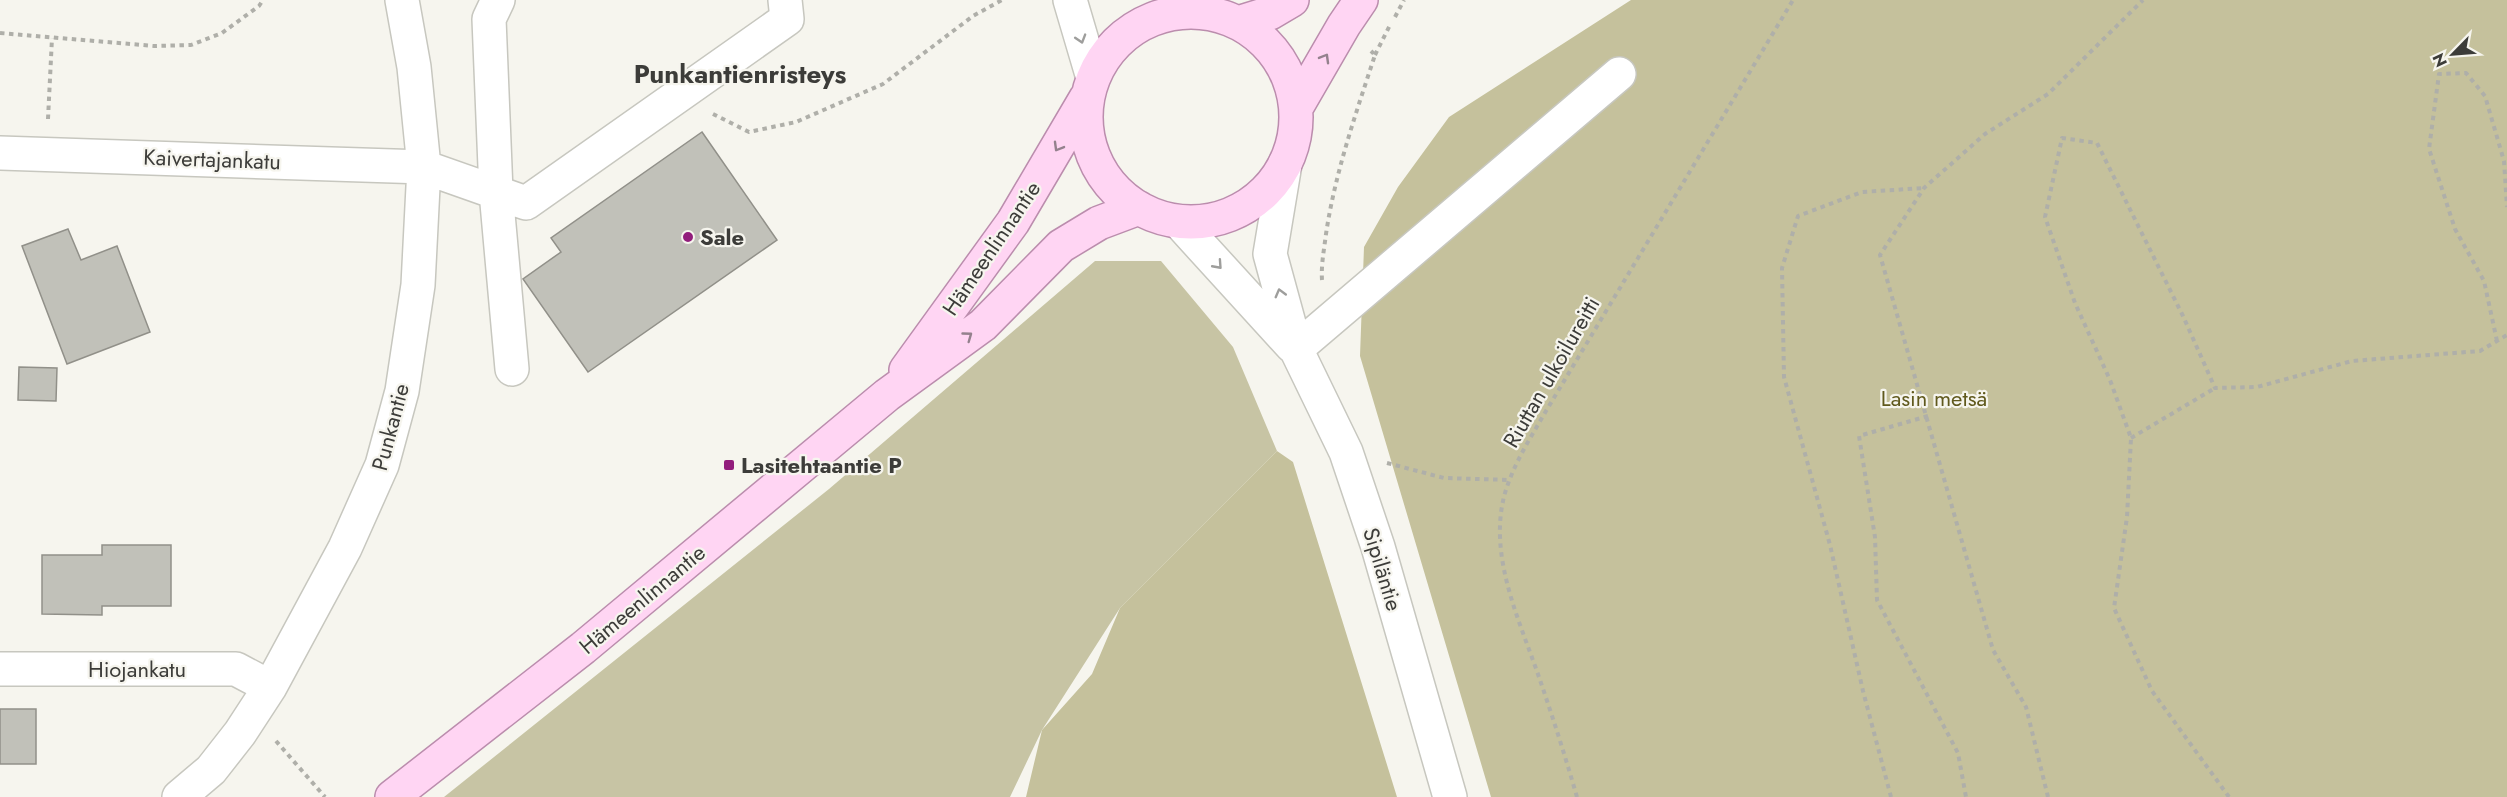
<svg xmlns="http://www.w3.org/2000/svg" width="2507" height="797" viewBox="0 0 2507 797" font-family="Jost,sans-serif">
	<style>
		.green { fill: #c7c4a4 }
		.forest { fill: #c5c19c }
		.building { fill: #c1c1b9; stroke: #919089; stroke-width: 1.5 }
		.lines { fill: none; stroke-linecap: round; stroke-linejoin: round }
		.minor-casing { stroke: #c7c7bf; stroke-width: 36 }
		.major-casing { stroke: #bb8dad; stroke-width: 36 }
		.path { stroke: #afafa9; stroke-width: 4; stroke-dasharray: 4.5 4.5; stroke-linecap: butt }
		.minor { stroke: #fff; stroke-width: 33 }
		.major { stroke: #ffd5f3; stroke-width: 33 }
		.oneway { stroke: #9e9e9c }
		.oneway2 { stroke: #94818d }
		.poi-dot { fill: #921d7c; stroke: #f6f5ee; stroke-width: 2 }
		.labels { text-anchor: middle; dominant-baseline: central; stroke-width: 4.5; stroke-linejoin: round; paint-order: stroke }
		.street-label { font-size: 22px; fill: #3c3c39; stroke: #f6f5ee }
		.poi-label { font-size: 22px; font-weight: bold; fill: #3c3c39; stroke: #f6f5ee; text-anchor: start }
		.park-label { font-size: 22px; fill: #60591d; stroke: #f6f5ee }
		.quarter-label { font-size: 26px; font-weight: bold; fill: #3c3c39; stroke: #f6f5ee }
	</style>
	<rect width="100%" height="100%" fill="#f6f5ee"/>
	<path class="green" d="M1095 261H1161L1233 347 1277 451 1120 608 1042 730 1010 797H444L829 489Z"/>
	<path class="forest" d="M1631 0H2507V797H1491L1360 356 1364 247 1398 187 1449 117Z
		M1277 451 1293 462 1397 797H1026L1042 730 1092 674 1120 608Z"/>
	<path class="building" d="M702 132 777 240 588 372 523 279 561 252 551 238Z
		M68 229 81 260 117 246 150 332 67 364 22 246Z
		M19 367 57 368 56 401 18 400Z
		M102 545H171V606H102V615L42 614V555H102Z
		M0 709H36V764H0Z"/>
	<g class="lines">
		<defs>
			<path id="minor" d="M498 0 489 19 496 192 512 369
				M1070 0 1093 78
				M1177 0 1194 11
				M0 153 424 167 526 203 787 19 785 0
				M1285 164 1270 254 1296 349 1346 452 1378 547 1450 797
				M1179 222 1292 346
				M1296 349 1619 74
				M0 669H236L270 687
				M179 797 211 770 240 733 270 687 345 548 382 465 402 391 418 285 424 167 414 67 402 0"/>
			<path id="major" d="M1086 117a105 105 0 1 1 210 0a105 105 0 1 1-210 0Z
				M1238 23 1270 13 1292 0
				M1296 108 1344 25 1361 0
				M906 370 1013 222 1086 98
				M392 797 583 648 887 395 983 325 1061 246 1099 223 1139 208"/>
		</defs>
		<use href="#minor" class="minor-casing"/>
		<use href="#major" class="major-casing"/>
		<path class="path" d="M1395 17 1404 0
			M0 33 154 46 191 45 222 33 259 6 263 0
			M1375 55 1391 23
			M713 114 749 132 796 122 883 84 973 16 1002 0
			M48 119 52 38
			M1322 280C1321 265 1324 250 1326 234 1335 173 1356 113 1375 55L1371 51
			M2497 341 2484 281 2455 229 2429 149 2439 74 2466 73 2485 96 2504 161 2507 207
			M1928 416 1859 436 1875 537 1877 600 1958 753 1966 797
			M2131 438 2215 388
			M1387 463 1444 478 1510 480
			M276 741 325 797
			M1577 797C1566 759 1554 721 1541 683 1521 623 1487 557 1505 493 1514 463 1531 437 1546 411L1793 0
			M1891 797 1863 691 1830 545 1784 377 1782 268 1798 216 1862 192 1924 188
			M2048 797 2026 707 1993 650 1880 255 1924 188 1985 134 2048 94 2143 0
			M2229 797 2152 691 2114 608 2127 517 2131 438 2110 380 2075 303 2045 217 2062 138 2097 143 2183 316 2215 388 2257 387 2352 361 2480 351 2507 335"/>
		<use href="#minor" class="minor"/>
		<use href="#major" class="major"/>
	</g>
	<defs><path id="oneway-chevron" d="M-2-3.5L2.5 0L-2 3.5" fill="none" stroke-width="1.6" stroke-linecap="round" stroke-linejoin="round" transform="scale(1.5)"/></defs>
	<g class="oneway">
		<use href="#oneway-chevron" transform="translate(1081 39) rotate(73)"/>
		<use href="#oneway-chevron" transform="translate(1218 265) rotate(48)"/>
		<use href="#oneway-chevron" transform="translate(1280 293) rotate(-105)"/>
	</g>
	<g class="oneway2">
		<use href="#oneway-chevron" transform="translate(1325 58) rotate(-60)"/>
		<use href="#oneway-chevron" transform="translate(1058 147) rotate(120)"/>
		<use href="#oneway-chevron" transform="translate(968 336) rotate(-36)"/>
	</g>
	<g class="poi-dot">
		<circle cx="688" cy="237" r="6"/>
		<rect x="723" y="459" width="12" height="12" rx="3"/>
	</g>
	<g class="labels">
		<g class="street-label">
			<text transform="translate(212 159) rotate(2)">Kaivertajankatu</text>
			<text transform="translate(991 248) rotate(-56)">Hämeenlinnantie</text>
			<text transform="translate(1551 372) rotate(-60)">Riuttan ulkoilureitti</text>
			<text transform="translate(390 427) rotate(-75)">Punkantie</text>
			<text transform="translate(1383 569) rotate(73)">Sipiläntie</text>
			<text transform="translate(642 599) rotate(-40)">Hämeenlinnantie</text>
			<text x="137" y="669">Hiojankatu</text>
		</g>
		<g class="poi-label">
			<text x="700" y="237">Sale</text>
			<text x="741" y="465">Lasitehtaantie P</text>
		</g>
		<g class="park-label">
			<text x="1934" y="398">Lasin metsä</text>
		</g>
		<g class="quarter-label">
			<text x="740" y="74">Punkantienristeys</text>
		</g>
	</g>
	<g transform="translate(2453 54) rotate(245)" stroke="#f6f5ee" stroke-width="4.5" paint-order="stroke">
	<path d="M0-4.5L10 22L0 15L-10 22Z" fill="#3c3c39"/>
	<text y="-9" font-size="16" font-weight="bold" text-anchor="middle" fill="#3c3c39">N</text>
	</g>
</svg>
